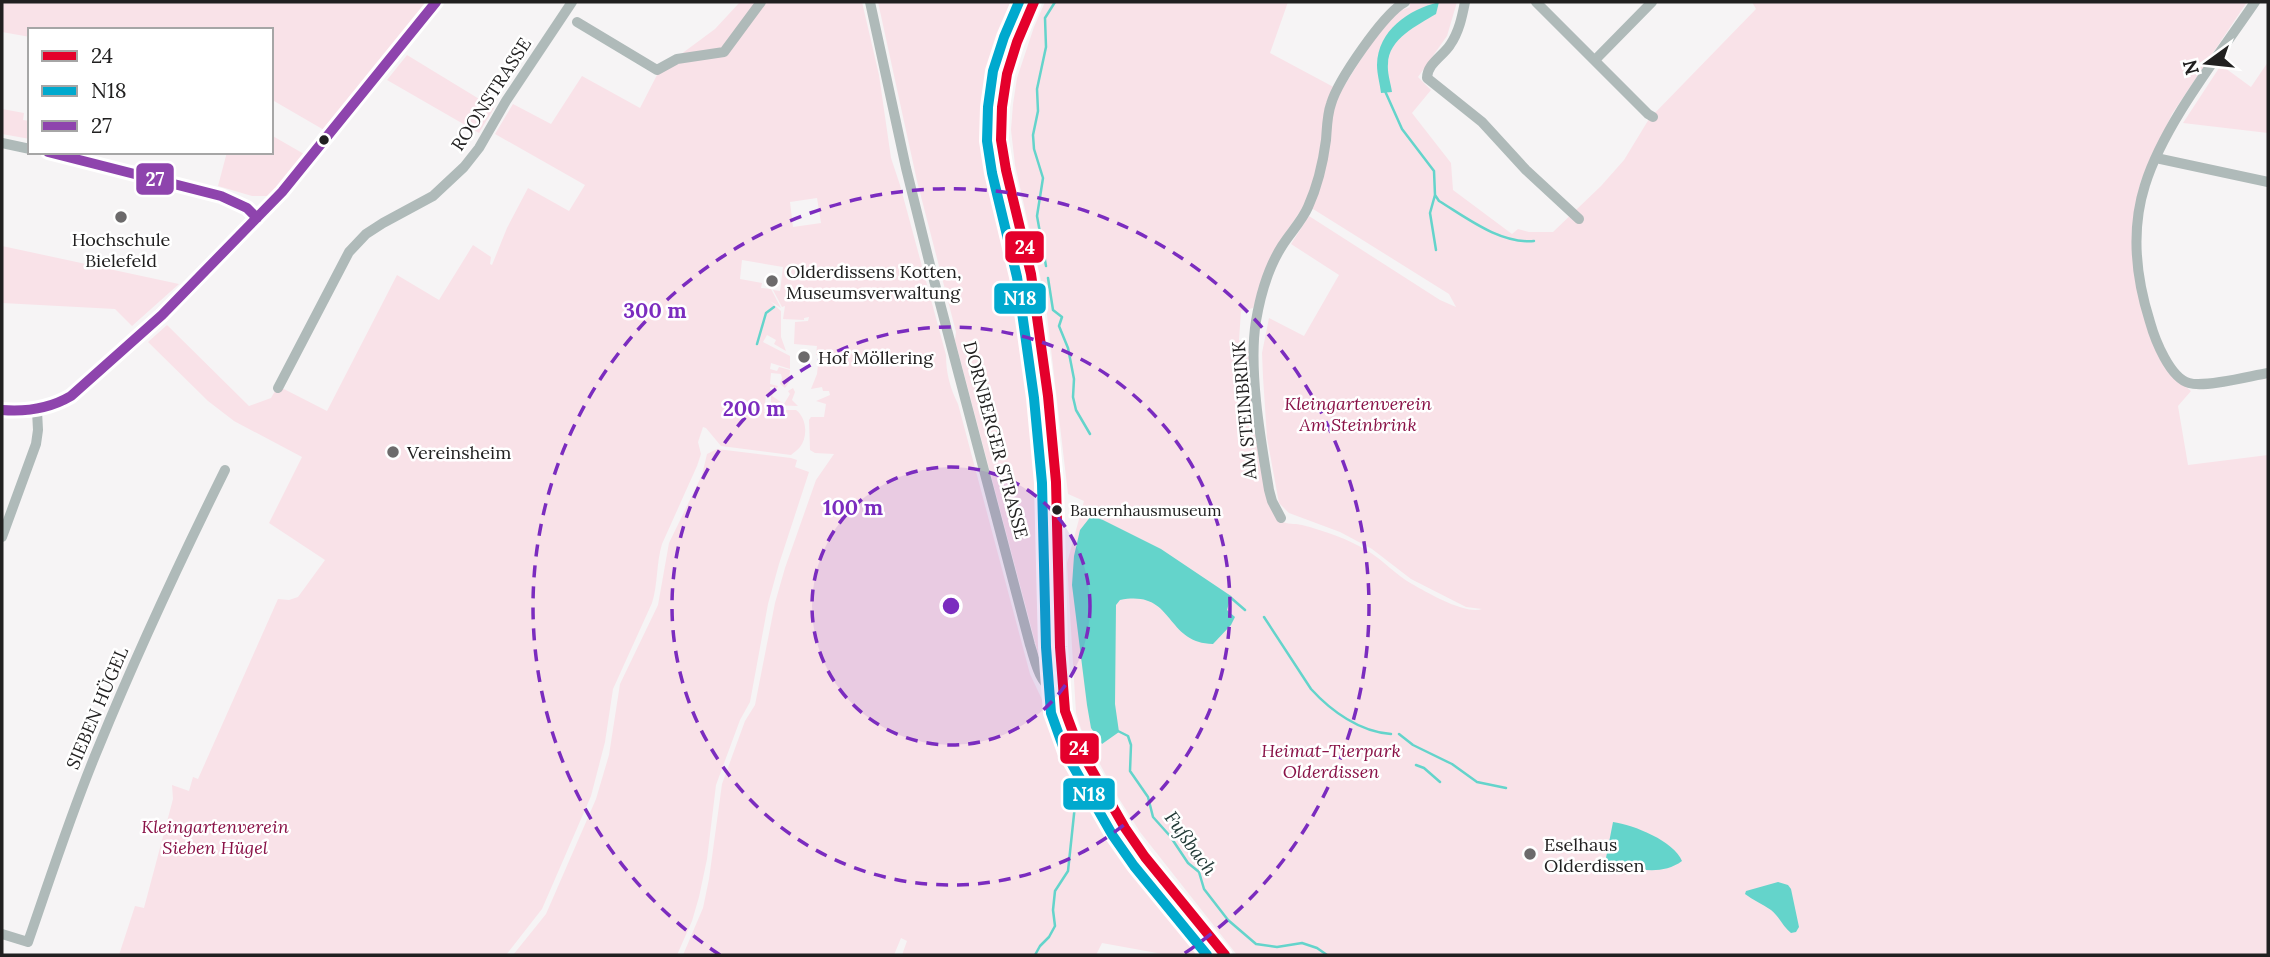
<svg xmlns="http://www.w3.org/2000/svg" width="2270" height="957" viewBox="0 0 2270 957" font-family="Lora,serif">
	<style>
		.green { fill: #f9e2e8; fill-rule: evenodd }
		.water { fill: #64d4cb }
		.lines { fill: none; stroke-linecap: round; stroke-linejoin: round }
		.stream { stroke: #64d4cb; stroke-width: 2.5 }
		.street { stroke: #afbab9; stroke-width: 10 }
		.secondary { stroke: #acb8b7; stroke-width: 14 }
		.bus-1-casing { stroke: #fff; stroke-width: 16 }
		.bus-2-casing { stroke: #fff; stroke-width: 16 }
		.bus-3-casing { stroke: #fff; stroke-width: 16 }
		.bus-1 { stroke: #e4002b; stroke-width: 10 }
		.bus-2 { stroke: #00a9ce; stroke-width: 10 }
		.bus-3 { stroke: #8e44ad; stroke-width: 10 }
		.ring { fill: none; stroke: #7b2cbf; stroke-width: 3.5; stroke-dasharray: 12 9 }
		.bus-dot { fill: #212020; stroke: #fff; stroke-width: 2.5 }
		.poi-dot { fill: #6c6a6b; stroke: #fff; stroke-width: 2.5 }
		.labels { text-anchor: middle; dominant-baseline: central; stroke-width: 5; stroke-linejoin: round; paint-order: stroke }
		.bus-label { font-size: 16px; fill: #212020; stroke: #fff; text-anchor: start }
		.street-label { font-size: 18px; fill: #212020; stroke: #fff }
		.poi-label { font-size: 18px; fill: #212020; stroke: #fff; text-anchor: start }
		.park-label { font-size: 18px; font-style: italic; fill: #891247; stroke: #fff }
		.water-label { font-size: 19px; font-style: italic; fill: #223a37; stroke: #fff }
		.centre { fill: #7b2cbf; stroke: #fff; stroke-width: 3.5 }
		.ring-label { font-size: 21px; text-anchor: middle; font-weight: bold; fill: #7b2cbf; stroke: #fff; stroke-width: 5; stroke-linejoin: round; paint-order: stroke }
		.line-badge { stroke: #fff; stroke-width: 2.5 }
		.badge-label { font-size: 19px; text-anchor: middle; font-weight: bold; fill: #fff }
	</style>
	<rect width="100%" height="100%" fill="#f6f4f5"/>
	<path class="green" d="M2 2H427L324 130 274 101 271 104V30H30V37L2 32Z
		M740 2H862L879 75 891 158 900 185 946 355C946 373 950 388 958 404L1030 674 1062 742 1122 843 1213 955H1168L1102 943 1096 955H902L907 941 901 938 894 955H683L703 908 709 879 722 784 745 721 755 705 775 603 785 568 816 480 834 454 815 453 810 450 809 420 811 417H824L826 404 816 401 830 395 829 391H823L822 387 811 389 817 374 819 355H816L817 346 794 344 795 322 808 321 809 317 804 318V320L783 319 785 306 782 307 773 290 780 291 783 267 742 260 740 279 762 283 761 288 771 289 781 308 770 301 781 311V337L786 351 774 344 776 340 767 335 763 342 790 356V369L771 363 770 369 777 371 779 367 790 370 789 382 785 388 780 384 782 378 781 374 771 373 770 384 778 386 776 390 774 387H770L771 391H775L772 396 784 404 790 394 788 391 793 388 795 392 792 400 798 406 771 405V396L766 395 764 412 772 416 780 410H796C807 418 808 437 800 447 798 450 794 452 791 455L721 446 706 428 703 427 698 442 701 454 697 466 662 544C656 564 658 584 652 603L613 689 605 742 591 796 542 909 506 955H119L135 906 144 908 173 799 172 785 189 791 193 777 198 779 278 599 289 600 298 597 325 560 269 523 302 457 234 421 208 401 148 342 167 325 249 406 271 398 278 386 327 411 397 275 439 300 473 245 491 257 490 264 492 265 507 228 528 188 569 211 585 185 495 134 513 104 551 124 582 76 640 108 657 75 665 66 715 29ZM817 198 821 223 793 227 790 202Z
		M878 2H1029L995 130 1001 187 1019 255 1038 378 1047 485 1056 669 1053 672 1046 670 1038 653 955 340 956 332 917 181Z
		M1045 2H1288L1270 53 1341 91 1368 48 1395 13 1410 7 1409 2H1457L1447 36 1418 77 1431 90 1412 113 1451 163 1453 190 1512 234 1518 229 1529 232H1553L1601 186 1624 160 1649 119 1756 9 1752 2H2247L2172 114 2140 183 2136 282 2175 378 2191 391 2178 406 2188 465 2268 455V955H1237L1140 832 1116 794 1081 729 1076 713 1067 563 1084 501 1068 494 1045 298 1015 165 1011 130 1013 104 1017 78 1034 27ZM1305 204 1449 294 1456 307 1440 300 1309 216 1291 244 1339 275 1304 336 1269 318 1262 353 1263 377 1267 438 1279 503 1289 513 1340 532 1372 549 1411 579 1466 607 1482 609C1466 615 1428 593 1412 584 1396 575 1384 561 1368 551 1348 539 1325 531 1302 525 1294 523 1288 525 1281 521L1255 416 1250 353 1239 340 1241 311 1253 308 1277 246Z
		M407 55 494 108 479 133 387 80Z
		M2268 62V133L2183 123 2221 65 2251 87Z
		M2 109 24 113 23 120 30 121V139L2 134Z
		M271 135 304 154 274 191 268 196H252L218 186 227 152H271Z
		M2 246 179 284 132 326 115 309 2 303Z
		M717 449 791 458 797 460 795 467 809 472 779 564 768 604 750 702 740 720 716 785 707 859 699 897 692 921 677 955H513L546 914 596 799 609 755 620 684 658 605 669 543 702 475 707 454Z"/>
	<path class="water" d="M1439 2 1436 14C1418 25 1388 39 1388 64 1387 73 1391 84 1392 92L1381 93C1380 84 1377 74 1377 65 1378 30 1408 10 1439 2Z
		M1091 516 1103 520 1161 549 1231 596 1227 610 1235 617 1231 625 1213 644C1164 643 1175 589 1120 600L1116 605 1115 704 1119 732 1102 744 1091 728 1087 705 1072 585 1074 556 1080 530Z
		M1613 822C1634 825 1674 841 1682 861 1659 878 1631 867 1605 863Z
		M1778 882 1788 885 1791 889 1799 927 1796 932 1791 933C1783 927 1779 916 1771 910 1762 904 1753 900 1745 894L1746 891Z"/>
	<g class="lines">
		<path class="stream" d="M1385 91 1402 129 1434 171 1435 195 1439 201C1467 218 1500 244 1534 241
			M1435 195 1430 213 1436 250
			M1046 266 1037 216 1043 178 1034 149 1033 135 1038 111 1037 89 1046 47 1045 18 1055 2
			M1048 278 1053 310 1062 317 1059 326 1068 348 1074 379 1073 397 1076 410 1090 434
			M757 344 766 313 774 307
			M1230 597 1245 610
			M1264 617 1311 689C1331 711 1360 732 1391 734
			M1118 731 1128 736 1131 745 1130 771 1148 797 1153 817 1170 836 1188 863 1199 872 1204 889 1228 920 1256 944 1277 947 1302 943 1317 948 1327 955
			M1399 734 1413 745 1452 764 1477 782 1506 788
			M1416 765 1424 768 1440 782
			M1035 955 1040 946 1049 937 1055 926 1053 910 1055 891 1068 871 1075 805"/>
		<path class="street" d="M870 2 906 168 931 269 1030 645C1036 663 1040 692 1063 690
			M1465 2C1462 17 1459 32 1450 45 1443 56 1427 64 1427 78L1482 122 1526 170 1579 219
			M1536 2 1648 114 1653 117
			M2255 2C2219 55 2164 124 2145 185 2131 229 2136 278 2150 322 2155 340 2170 378 2189 383 2205 388 2250 376 2268 373
			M577 22 657 70 677 59 724 52 761 2
			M1595 60 1652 2
			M2 143 30 149
			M47 152 139 174 221 196 247 208 257 218
			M2156 158 2268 182
			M278 388 349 252 366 234 383 223 433 196 464 167 479 148 506 101 572 2
			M2 410C28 412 48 411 71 396L162 315 282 192 436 2
			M1281 518 1272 501 1269 490C1261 442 1248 369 1256 321 1260 297 1268 268 1282 246 1290 233 1302 221 1308 207 1318 185 1323 163 1326 140 1327 128 1327 115 1331 104 1338 80 1384 13 1405 2
			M2 537 36 444 38 430 37 411
			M2 934 28 942C51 876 72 810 99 746 137 653 180 561 225 470"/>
		<path class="secondary" d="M1034 2 1017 42 1007 74 1002 107 1001 140 1006 170 1031 274 1048 396 1056 482 1060 647 1065 711 1078 746 1125 828 1145 857 1225 955"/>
		<defs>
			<path id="bus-1" d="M1034 2 1017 42 1007 74 1002 107 1001 140 1006 170 1031 274 1048 396 1056 482 1060 647 1065 711 1078 746 1125 828 1145 857 1225 955"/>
			<path id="bus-2" d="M1019 2 1004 37 993 71 988 107 987 141 992 173 1017 277 1034 398 1042 483 1046 647 1051 713 1065 752 1113 836 1134 866 1207 955"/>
			<path id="bus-3" d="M48 152 221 196 247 208 257 218
				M2 410C27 412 49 409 71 396L162 315 282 192 436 2"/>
		</defs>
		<use href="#bus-1" class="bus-1-casing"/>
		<use href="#bus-2" class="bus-2-casing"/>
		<use href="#bus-3" class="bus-3-casing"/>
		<use href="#bus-1" class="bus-1"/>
		<use href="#bus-2" class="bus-2"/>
		<use href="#bus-3" class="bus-3"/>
	</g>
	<circle cx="951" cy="606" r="139" fill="#7b2cbf" fill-opacity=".12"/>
	<g class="ring">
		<circle cx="951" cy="606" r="139"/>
		<circle cx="951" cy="606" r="279"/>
		<path d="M720 955A418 418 0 1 1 1182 955"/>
	</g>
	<g class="bus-dot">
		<circle cx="324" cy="140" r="6"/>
		<circle cx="1057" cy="510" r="6"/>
	</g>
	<g class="poi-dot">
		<circle cx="121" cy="217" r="7"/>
		<circle cx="772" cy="281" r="7"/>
		<circle cx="804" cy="357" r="7"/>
		<circle cx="393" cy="452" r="7"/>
		<circle cx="1530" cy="854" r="7"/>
	</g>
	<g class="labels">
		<g class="bus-label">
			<text x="1070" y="510">Bauernhausmuseum</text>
		</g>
		<g class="street-label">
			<text transform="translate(491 94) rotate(-57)">ROONSTRASSE</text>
			<text transform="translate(1244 410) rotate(-95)">AM STEINBRINK</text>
			<text transform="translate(996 440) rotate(75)">DORNBERGER STRASSE</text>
			<text transform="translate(97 708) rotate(-67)">SIEBEN HÜGEL</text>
		</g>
		<g class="poi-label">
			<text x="121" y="239" text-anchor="middle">Hochschule<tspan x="121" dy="21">Bielefeld</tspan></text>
			<text x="786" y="271">Olderdissens Kotten,<tspan x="786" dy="21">Museumsverwaltung</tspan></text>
			<text x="818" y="357">Hof Möllering</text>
			<text x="407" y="452">Vereinsheim</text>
			<text x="1544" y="844">Eselhaus<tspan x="1544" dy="21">Olderdissen</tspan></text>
		</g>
		<g class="park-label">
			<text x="1358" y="403">Kleingartenverein<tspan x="1358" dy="21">Am Steinbrink</tspan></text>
			<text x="1331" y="750">Heimat-Tierpark<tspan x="1331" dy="21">Olderdissen</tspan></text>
			<text x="215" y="826">Kleingartenverein<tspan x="215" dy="21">Sieben Hügel</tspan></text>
		</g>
		<g class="water-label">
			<text transform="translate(1191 843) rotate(54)">Fußbach</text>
		</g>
	</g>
	<circle cx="951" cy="606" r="10" class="centre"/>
	<g class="ring-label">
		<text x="655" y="318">300 m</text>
		<text x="754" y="416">200 m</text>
		<text x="853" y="515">100 m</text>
	</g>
	<g class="line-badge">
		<rect x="135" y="162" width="40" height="34" rx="7" fill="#8e44ad"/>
		<rect x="1004" y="230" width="41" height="34" rx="7" fill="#e4002b"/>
		<rect x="993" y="282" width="54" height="33" rx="7" fill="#00a9ce"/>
		<rect x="1059" y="732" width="41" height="33" rx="7" fill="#e4002b"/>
		<rect x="1062" y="777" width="54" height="34" rx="7" fill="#00a9ce"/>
	</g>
	<g class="badge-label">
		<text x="155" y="186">27</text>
		<text x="1025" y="254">24</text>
		<text x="1020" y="305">N18</text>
		<text x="1079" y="755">24</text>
		<text x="1089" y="801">N18</text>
	</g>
	<rect width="2270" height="957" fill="none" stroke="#212020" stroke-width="7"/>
	<rect x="28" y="28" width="245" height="126" fill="#ffffff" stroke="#a6a6a6" stroke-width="2"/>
	<rect x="42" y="51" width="35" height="10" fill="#e4002b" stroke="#a6a6a6" stroke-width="2"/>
	<text x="91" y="63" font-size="21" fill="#212020">24</text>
	<rect x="42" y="86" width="35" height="10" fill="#00a9ce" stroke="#a6a6a6" stroke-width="2"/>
	<text x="91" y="98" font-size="21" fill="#212020">N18</text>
	<rect x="42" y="121" width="35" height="10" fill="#8e44ad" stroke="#a6a6a6" stroke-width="2"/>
	<text x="91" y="133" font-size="21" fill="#212020">27</text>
	<g transform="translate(2207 63) rotate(255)" stroke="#ffffff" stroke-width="5" paint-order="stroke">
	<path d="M0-5L12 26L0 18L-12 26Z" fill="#212020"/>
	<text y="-10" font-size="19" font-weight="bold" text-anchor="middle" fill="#212020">N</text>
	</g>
</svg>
